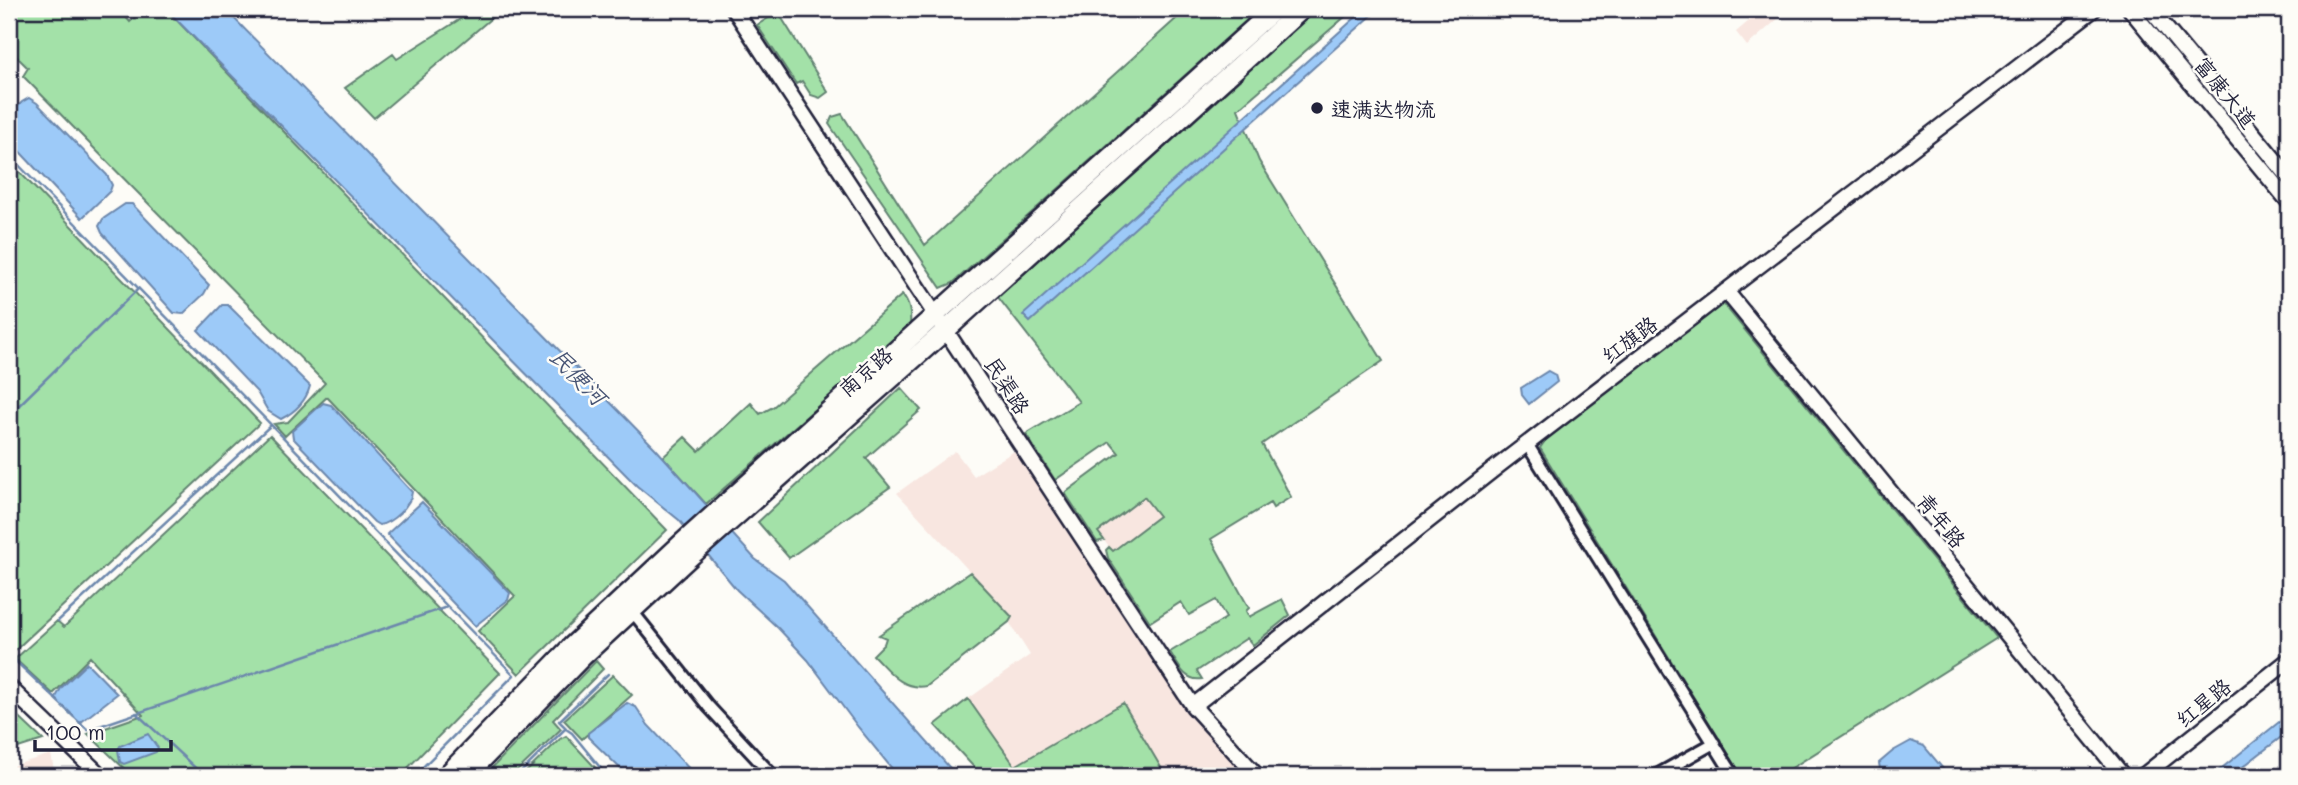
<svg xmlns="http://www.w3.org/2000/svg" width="2298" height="785" viewBox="0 0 2298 785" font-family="Mali,'LXGW WenKai TC',sans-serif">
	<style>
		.built { fill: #f8e6e0 }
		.green { fill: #a3e1a8; stroke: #628272; stroke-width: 2 }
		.water { fill: #9dcaf8; stroke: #6c87ac; stroke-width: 2 }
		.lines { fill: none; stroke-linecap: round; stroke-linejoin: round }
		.stream { stroke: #6c87ac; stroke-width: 2.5 }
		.minor-casing { stroke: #22223b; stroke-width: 16 }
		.tertiary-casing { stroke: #22223b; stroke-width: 19 }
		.primary-casing { stroke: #22223b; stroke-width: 23 }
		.minor { stroke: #fdfcf7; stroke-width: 10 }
		.tertiary { stroke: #fdfcf7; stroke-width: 14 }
		.primary { stroke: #fdfcf7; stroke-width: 18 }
		.poi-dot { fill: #22223b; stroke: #fdfcf7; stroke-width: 2.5 }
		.labels { text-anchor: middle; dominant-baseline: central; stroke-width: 5; stroke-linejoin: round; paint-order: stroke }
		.street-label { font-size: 21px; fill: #22223b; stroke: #fdfcf7 }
		.poi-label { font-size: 21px; fill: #22223b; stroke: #fdfcf7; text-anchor: start }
		.water-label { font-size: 23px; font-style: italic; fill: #475474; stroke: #fdfcf7 }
	</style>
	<rect width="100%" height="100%" fill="#fdfcf7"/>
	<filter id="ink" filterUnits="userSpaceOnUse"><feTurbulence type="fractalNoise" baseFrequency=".0143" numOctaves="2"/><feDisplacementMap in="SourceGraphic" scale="14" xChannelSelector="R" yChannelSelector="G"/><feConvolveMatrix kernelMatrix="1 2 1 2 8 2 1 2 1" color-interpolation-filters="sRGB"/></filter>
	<g filter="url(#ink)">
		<path class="built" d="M1763 9H1789L1747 46 1736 32Z
			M1016 450 1089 564 1188 711 1239 768 1226 776H1166L1123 703 1015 766 968 699 1030 655 1009 622 1012 617 897 493 955 451 974 476Z
			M1145 497 1159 516 1112 551 1098 533Z
			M51 754 55 776H9V767Z"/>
		<path class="green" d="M9 9H119L130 22 135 17 128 9H166L667 530 519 674 478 631 515 596 327 397 285 436 274 424 288 422 325 383 23 76 28 68 9 49Z
			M476 9H502L374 118 345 88 393 54 397 59Z
			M1187 9H1259L953 283 941 288 829 124 832 117 842 114 925 245Z
			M1313 9H1354L1238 109 1259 161 1383 361 1262 444 1291 497 1273 508 1270 503 1211 539 1249 608 1246 611 1249 617 1282 599 1290 615 1253 645 1247 638 1197 671 1202 679C1185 682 1178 665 1170 652L1226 618 1216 600 1189 615 1181 602 1150 622 1108 558 1106 550 1109 547 1113 551 1159 516 1144 497 1098 532 1104 540 1097 542 1065 493 1119 453 1110 442 1055 480 1026 434 1079 402 998 297 1244 76V71Z
			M778 12 828 92 820 98 811 95 802 81 796 84 757 25Z
			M9 161 260 423 12 653 9 650Z
			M902 295C910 304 911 314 910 326L706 504 663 457 685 437 699 451 751 403 760 414 773 407Z
			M1722 302 1997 638 1779 776H1742L1540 448 1547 438Z
			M901 388 921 410 866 458 890 487 789 558 758 522Z
			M270 435 500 673 400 776H132L88 734 143 715 90 657 53 694 15 659 57 621 64 627Z
			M970 572 1012 617 1009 622 927 686C902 691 889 671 873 655L884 644 886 638 879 635Z
			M596 661 603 669 553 720 561 729 512 776H484Z
			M613 675 632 695 582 739 564 720Z
			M968 699 1015 766 1123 703 1166 776H982L935 725Z
			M9 708 43 740 9 751Z
			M566 736 603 776H522L560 739Z"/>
		<path class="water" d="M166 9H225L656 449 755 559 784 580 957 776H898L858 727 808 660 778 628 737 590 679 520 637 486Z
			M1365 9H1379L1030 322 1023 315Z
			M29 98 37 103 107 175 112 185 110 191 82 218 9 140V115L22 102Z
			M125 204H132L209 285 204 294 183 314 174 313 102 233 99 226 103 219Z
			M222 305H228L310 386C306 401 295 412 281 419L268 411 257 392 198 330Z
			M1548 371 1555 375 1557 382 1529 404 1522 395 1521 388Z
			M323 403 331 405 412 492C411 505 392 523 379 525L374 522 293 438 292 431Z
			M422 502 510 593 508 600 475 626 387 534Z
			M87 663 117 694 80 723 55 699 61 688Z
			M627 703 636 707 648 725 696 776H628L588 737V733Z
			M2289 714V731L2231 776H2212Z
			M148 734 158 748 156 752 124 764 120 762 118 750 120 746Z
			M1911 741 1924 746 1949 776H1881L1879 763 1893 751Z"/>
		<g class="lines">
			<path class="stream" d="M9 155 514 675 414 776
				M9 415 138 289
				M58 621 270 426
				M9 655 59 702
				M64 707 74 717
				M136 713 204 776
				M79 722 88 730 447 607
				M566 729 572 733 607 776
				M517 776 566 728 559 721 608 674"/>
			<defs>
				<path id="minor" d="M1527 444 1734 776
					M632 611 708 706 773 776
					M1655 776 1714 743"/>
				<path id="tertiary" d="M734 9 1193 706 1257 776
					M2130 9 2289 202
					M2150 9 2289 177
					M1726 291 2123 776
					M9 687 101 776
					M1193 706 1498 466 2094 9
					M2143 776 2289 660"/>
				<path id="primary" d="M446 776 572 646 681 544 1275 9
					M466 776 583 656 692 555 946 330 1302 9"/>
			</defs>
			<use href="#minor" class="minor-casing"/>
			<use href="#tertiary" class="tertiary-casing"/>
			<use href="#primary" class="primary-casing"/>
			<use href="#minor" class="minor"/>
			<use href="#tertiary" class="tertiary"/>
			<use href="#primary" class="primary"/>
		</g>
	</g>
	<circle class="poi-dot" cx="1317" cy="108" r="7"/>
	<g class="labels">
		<g class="street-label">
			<text transform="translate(2226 92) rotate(51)">富康大道</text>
			<text transform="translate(1629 339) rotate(-37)">红旗路</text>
			<text transform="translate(865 371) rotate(-41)">南京路</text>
			<text transform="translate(1008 385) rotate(57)">民渠路</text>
			<text transform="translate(1942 520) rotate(51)">青年路</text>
			<text transform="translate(2203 702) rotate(-39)">红星路</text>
		</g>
		<g class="poi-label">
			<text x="1331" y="108">速满达物流</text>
		</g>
		<g class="water-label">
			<text transform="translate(579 376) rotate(46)">民便河</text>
		</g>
	</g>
	<rect width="2298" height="785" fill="none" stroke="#fdfcf7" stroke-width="35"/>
	<rect x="18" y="18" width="2263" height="750" fill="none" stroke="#22223b" stroke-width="2.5" filter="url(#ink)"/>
	<path d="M35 740v10h136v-10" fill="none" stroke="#22223b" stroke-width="3.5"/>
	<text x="46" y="740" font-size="21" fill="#22223b" stroke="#fdfcf7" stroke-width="5" paint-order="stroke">100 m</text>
</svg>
